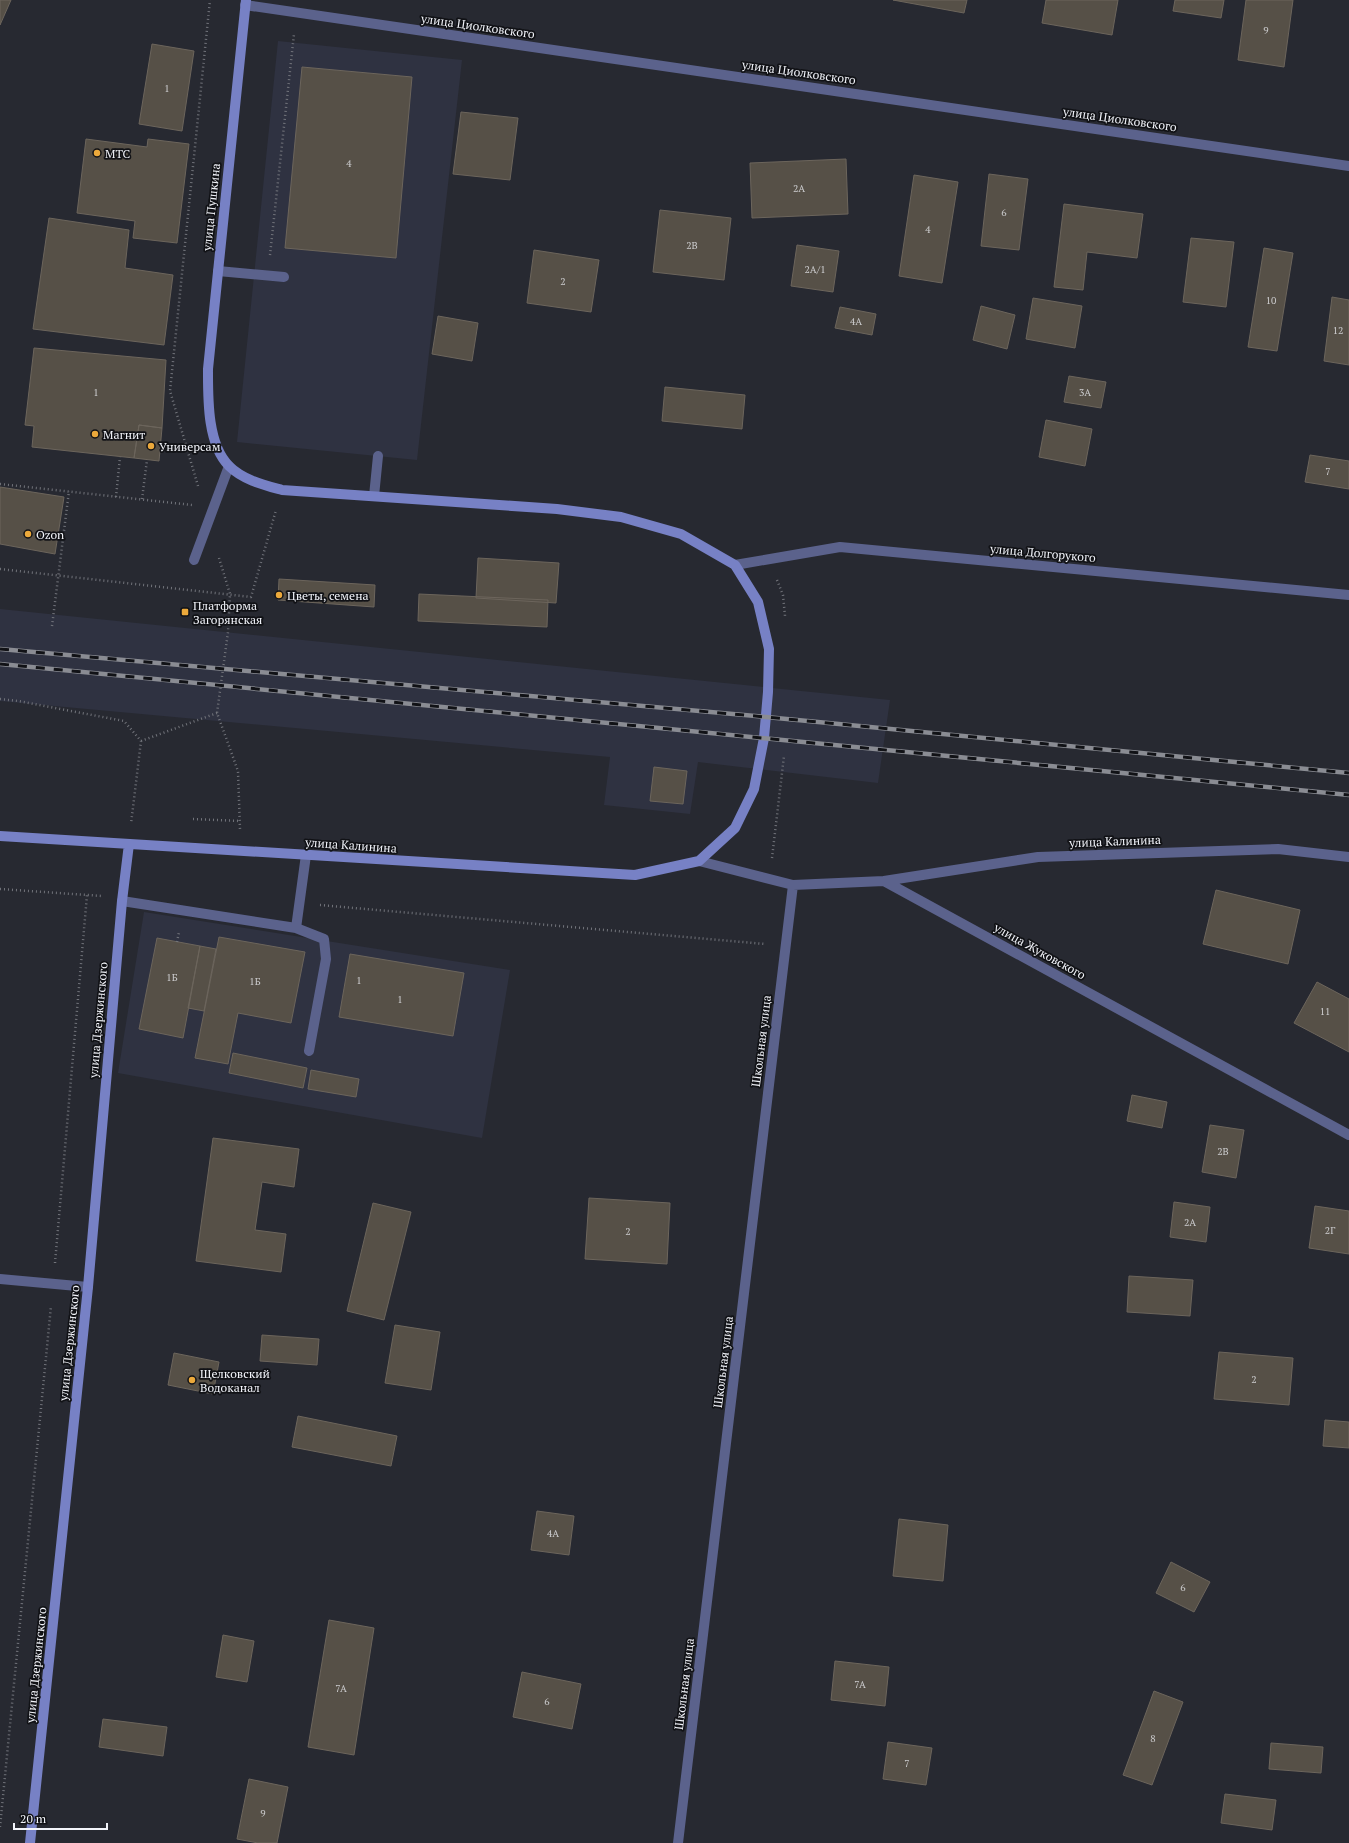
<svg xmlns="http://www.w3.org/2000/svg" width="1349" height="1843" viewBox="0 0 1349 1843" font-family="'PT Serif',serif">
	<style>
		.built { fill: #2f3241 }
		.building { fill: #565047; stroke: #6c655c }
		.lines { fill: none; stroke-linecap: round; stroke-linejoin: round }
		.path { stroke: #72747b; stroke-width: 2.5; stroke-dasharray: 1 3; stroke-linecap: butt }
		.lane { stroke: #5b628c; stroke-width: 10 }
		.street { stroke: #5b628c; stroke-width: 10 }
		.secondary { stroke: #7781c5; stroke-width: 10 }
		.rail-casing { stroke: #8a8c93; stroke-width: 4.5 }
		.rail { stroke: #111216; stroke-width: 3; stroke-dasharray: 9; stroke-linecap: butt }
		.poi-dot { fill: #eca93b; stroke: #111216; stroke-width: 1.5 }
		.labels { text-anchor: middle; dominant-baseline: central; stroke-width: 3.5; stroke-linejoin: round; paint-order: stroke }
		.number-label { font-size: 10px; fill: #cbcbcd }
		.street-label { font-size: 12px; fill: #f2f4fa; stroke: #111216 }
		.poi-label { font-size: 12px; fill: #f2f4fa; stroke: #111216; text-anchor: start }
	</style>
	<rect width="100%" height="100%" fill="#272931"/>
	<path class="built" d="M278 41 462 60 417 460 237 442Z
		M0 609 890 700 878 783 698 762 690 814 604 805 610 757 0 701Z
		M144 912 510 970 482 1138 118 1073Z"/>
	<path class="building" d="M0 0H11L0 25Z
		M893 0H967L964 13Z
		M1046 0H1118L1112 35 1042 23Z
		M1175 0H1224L1221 18 1173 11Z
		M1246 0H1293L1284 67 1238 60Z
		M152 44 194 51 182 131 139 124Z
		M302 67 412 77 396 258 285 248Z
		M461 112 518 118 510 180 453 174Z
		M86 139 147 147 148 139 189 144 177 243 133 238 135 221 77 213Z
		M846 159 848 214 752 218 750 163Z
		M989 174 1028 179 1019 250 981 246Z
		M914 175 958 182 942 283 899 276Z
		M1064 204 1143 214 1137 258 1087 252 1083 290 1054 287Z
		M660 210 731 218 724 280 653 272Z
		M49 218 129 230 125 268 173 275 164 345 33 329Z
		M1191 238 1234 242 1226 307 1183 302Z
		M797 245 839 251 833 292 791 286Z
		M1264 248 1293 253 1277 351 1248 347Z
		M534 250 599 260 591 312 527 303Z
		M1332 297 1349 300V365L1324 361Z
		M1033 298 1082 306 1075 348 1026 339Z
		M981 306 1015 315 1007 349 973 340Z
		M840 307 876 314 872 335 835 328Z
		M438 316 478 323 472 361 432 354Z
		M34 348 166 360 162 428 139 425 134 458 32 447 34 426 25 425Z
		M1069 376 1106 382 1101 408 1064 402Z
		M665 387 745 395 742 429 662 421Z
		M1046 420 1092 429 1085 466 1039 457Z
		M139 425 162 428 159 461 134 458Z
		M1310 455 1349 461V489L1305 482Z
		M0 487 64 497 55 554 0 544Z
		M478 558 559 563 556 603 476 598Z
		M279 579 375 585 374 607 278 600Z
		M419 594 548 600 547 627 418 621Z
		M654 767 687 771 683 804 650 801Z
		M1216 890 1300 910 1288 964 1203 944Z
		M219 937 305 952 291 1023 238 1013 228 1064 195 1058Z
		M157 938 200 946 183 1038 139 1029Z
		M200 946 216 949 204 1011 188 1008Z
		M350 954 464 973 453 1036 339 1017Z
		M1317 982 1349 999V1052L1294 1023Z
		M233 1053 307 1068 303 1088 229 1073Z
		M311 1070 359 1079 356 1097 308 1089Z
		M1132 1095 1167 1102 1162 1128 1127 1121Z
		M1210 1125 1244 1130 1236 1178 1202 1172Z
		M213 1138 299 1149 294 1187 262 1182 255 1230 286 1234 281 1272 196 1261Z
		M589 1198 670 1203 667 1264 585 1259Z
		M1174 1202 1210 1207 1206 1242 1170 1237Z
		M373 1203 411 1212 384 1320 347 1311Z
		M1315 1206 1349 1211V1254L1309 1248Z
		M1129 1276 1193 1280 1190 1316 1127 1312Z
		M395 1325 440 1332 431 1390 385 1383Z
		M262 1335 319 1339 317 1365 260 1361Z
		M1219 1352 1293 1358 1289 1405 1214 1399Z
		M174 1353 219 1362 213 1394 168 1385Z
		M298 1416 397 1436 391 1466 292 1447Z
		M1325 1420 1349 1422V1448L1323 1446Z
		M537 1511 574 1516 569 1555 531 1550Z
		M899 1519 948 1525 943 1581 893 1576Z
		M1171 1562 1210 1582 1194 1612 1156 1593Z
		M329 1620 374 1628 354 1755 308 1747Z
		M223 1635 254 1641 247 1682 216 1677Z
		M835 1661 889 1667 885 1706 831 1700Z
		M522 1672 581 1684 572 1729 513 1717Z
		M1154 1691 1183 1702 1152 1785 1123 1775Z
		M103 1719 167 1727 163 1756 99 1747Z
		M888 1742 932 1748 926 1785 883 1779Z
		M1271 1743 1323 1747 1321 1773 1269 1769Z
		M249 1779 288 1787 277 1843H258L237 1839Z
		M1225 1794 1276 1800 1272 1830 1221 1823Z"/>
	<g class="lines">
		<path class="path" d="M270 255 294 34
			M0 484 192 505
			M198 486 170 391 210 0
			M116 497 120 457
			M142 499 147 460
			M219 558 230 594 228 632 217 713 238 771 240 829
			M0 569 251 597 276 510
			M777 580 783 595 785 616
			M52 626 69 491
			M0 699 18 701 124 721 141 741 131 824
			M141 741 217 713
			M193 819 240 821
			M772 858 784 756
			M0 889 102 896
			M320 905 765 944
			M177 942 179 932
			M55 1263 87 895
			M0 1827 51 1306"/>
		<path class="lane" d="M218 271 284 277
			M374 496 378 456
			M194 560 229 466
			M122 901 296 928 306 855
			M296 928 324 939 326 959 309 1051"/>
		<path class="street" d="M245 5 1349 166
			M735 565 840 547 1349 595
			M699 861 793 885 884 881 1349 1135
			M884 881 1038 857 1278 849 1349 857
			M0 1279 88 1287
			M678 1843 793 885"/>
		<path class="secondary" d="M0 836 635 875 699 861 735 828 754 789 764 738 768 692 769 649 758 602 735 565 681 534 621 517 557 509 282 490C264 485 243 480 229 466 207 444 208 398 208 369L246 0
			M30 1843 88 1287 122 901 129 844"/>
		<defs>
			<path id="rail" d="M0 649 766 717 1349 773
				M0 664 1349 795"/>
		</defs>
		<use href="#rail" class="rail-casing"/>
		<use href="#rail" class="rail"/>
	</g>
	<g class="poi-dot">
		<circle cx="97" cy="153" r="4"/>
		<circle cx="95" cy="434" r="4"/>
		<circle cx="151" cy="446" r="4"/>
		<circle cx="28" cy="534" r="4"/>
		<circle cx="279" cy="595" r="4"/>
		<rect x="181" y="608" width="8" height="8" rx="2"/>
		<circle cx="192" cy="1380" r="4"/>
	</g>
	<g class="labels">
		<g class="number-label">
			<text x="1266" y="30">9</text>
			<text x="167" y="88">1</text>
			<text x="349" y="163">4</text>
			<text x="799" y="188">2А</text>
			<text x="1004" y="212">6</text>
			<text x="928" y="229">4</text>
			<text x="692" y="245">2В</text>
			<text x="815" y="269">2А/1</text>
			<text x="563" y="281">2</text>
			<text x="1271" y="300">10</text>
			<text x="856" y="321">4А</text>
			<text x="1338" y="330">12</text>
			<text x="96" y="392">1</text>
			<text x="1085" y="392">3А</text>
			<text x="1328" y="471">7</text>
			<text x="172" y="977">1Б</text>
			<text x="359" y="980">1</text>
			<text x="255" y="981">1Б</text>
			<text x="400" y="999">1</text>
			<text x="1325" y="1011">11</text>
			<text x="1223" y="1151">2В</text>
			<text x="1190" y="1222">2А</text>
			<text x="1330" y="1230">2Г</text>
			<text x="628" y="1231">2</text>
			<text x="1254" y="1379">2</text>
			<text x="553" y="1533">4А</text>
			<text x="1183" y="1587">6</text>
			<text x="860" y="1684">7А</text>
			<text x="341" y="1688">7А</text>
			<text x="547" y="1701">6</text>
			<text x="1153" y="1738">8</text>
			<text x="907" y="1763">7</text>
			<text x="263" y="1813">9</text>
		</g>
		<g class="street-label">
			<text transform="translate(478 26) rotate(8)">улица Циолковского</text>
			<text transform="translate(799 72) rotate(8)">улица Циолковского</text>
			<text transform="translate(1120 119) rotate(8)">улица Циолковского</text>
			<text transform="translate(211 207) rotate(-84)">улица Пушкина</text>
			<text transform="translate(1043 553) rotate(5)">улица Долгорукого</text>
			<text transform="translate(1115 841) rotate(-2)">улица Калинина</text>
			<text transform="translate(351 845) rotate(4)">улица Калинина</text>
			<text transform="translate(1040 951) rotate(29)">улица Жуковского</text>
			<text transform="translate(98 1020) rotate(-85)">улица Дзержинского</text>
			<text transform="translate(761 1041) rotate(-83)">Школьная улица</text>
			<text transform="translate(69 1343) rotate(-84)">улица Дзержинского</text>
			<text transform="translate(723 1362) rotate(-83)">Школьная улица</text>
			<text transform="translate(36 1665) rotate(-84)">улица Дзержинского</text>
			<text transform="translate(684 1684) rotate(-83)">Школьная улица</text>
		</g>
		<g class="poi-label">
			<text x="105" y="153">МТС</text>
			<text x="103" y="434">Магнит</text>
			<text x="159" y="446">Универсам</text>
			<text x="36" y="534">Ozon</text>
			<text x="287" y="595">Цветы, семена</text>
			<text x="193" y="605">Платформа<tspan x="193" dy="14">Загорянская</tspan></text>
			<text x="200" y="1373">Щелковский<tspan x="200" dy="14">Водоканал</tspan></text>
		</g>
	</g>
	<path d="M14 1823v6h93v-6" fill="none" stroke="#f2f4fa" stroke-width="2"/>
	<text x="20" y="1823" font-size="12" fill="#f2f4fa" stroke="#111216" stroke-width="3" paint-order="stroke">20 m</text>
</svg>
